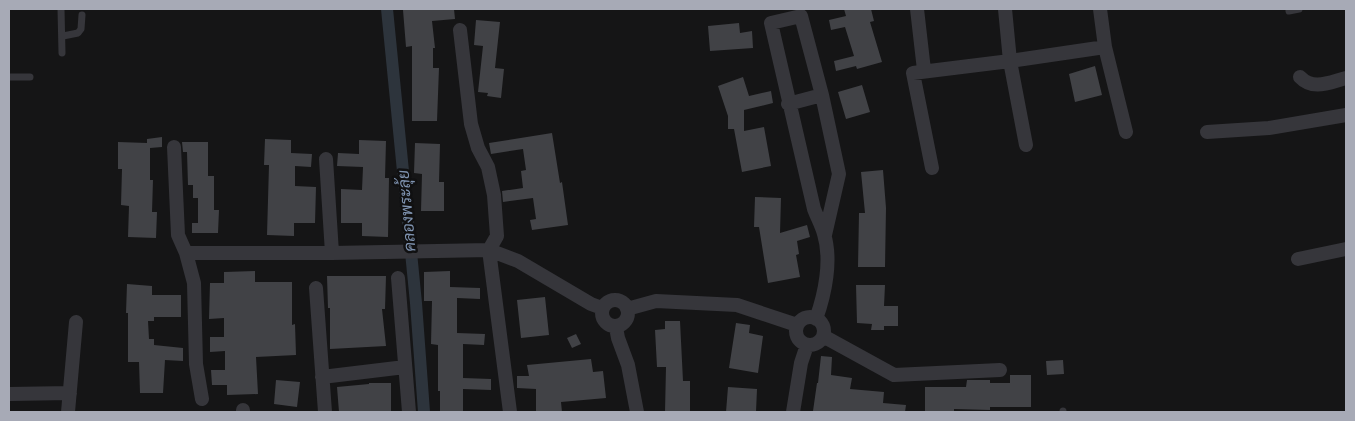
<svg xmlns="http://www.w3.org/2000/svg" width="1355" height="421" viewBox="0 0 1355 421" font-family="Manrope,Sarabun,sans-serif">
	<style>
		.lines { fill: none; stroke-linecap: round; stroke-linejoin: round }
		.canal { stroke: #2d343c; stroke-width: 12 }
		.building { fill: #414246 }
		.lane { stroke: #36363b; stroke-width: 7 }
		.street { stroke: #36363b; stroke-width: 14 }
		.labels { text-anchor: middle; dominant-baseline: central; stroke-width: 5; stroke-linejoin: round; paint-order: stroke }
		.water-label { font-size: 16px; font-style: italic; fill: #7f93b0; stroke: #101011 }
	</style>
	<rect width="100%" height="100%" fill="#151516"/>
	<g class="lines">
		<path class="canal" d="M387 9 416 303 424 412"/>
	</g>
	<path class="building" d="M420 9H454L455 19 432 21 435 48H433V68H439L437 121H412V46L406 47 403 10Z
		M844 9H871L874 21 870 22 882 62 857 69 856 66 836 71 834 61 854 56 845 27 831 30 829 20 846 16Z
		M476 20 500 22 495 68 504 69 501 98 487 96 488 93 478 92 483 46 474 45Z
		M739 23 740 33 752 31 753 48 710 51 708 26Z
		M1095 66 1102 95 1075 102 1069 74Z
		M743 77 749 96 771 91 773 103 744 110V131L764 127 771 166 742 172 734 129H728V116L718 86Z
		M862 85 870 112 846 119 838 92Z
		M552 133 560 183 562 182 568 225 532 230 530 220 536 219 533 198 503 202 502 191 523 188 521 171 526 170 523 149 491 154 489 143Z
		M162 137V147L150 148V180H153L152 212H157L156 238 128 237 129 206 121 205 122 169H118V142L147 143V139Z
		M265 139 291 140V153L312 154 311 167 295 166V186L316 187 315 223H294V236L267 235 269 165H264Z
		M359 140 386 141 385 178H389L388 237 362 236V223H341V189L362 190 363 167 337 166 338 153 359 154Z
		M182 142H208V176H214V210H219L218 233H192V223H198V198H193V185H188L187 152H183Z
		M415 143 440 144 439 182H444V211H421L422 174 414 173Z
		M883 170 886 208 885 267H858L859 213H865L861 172Z
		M755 197 781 198 780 233 807 225 810 237 797 241 799 254 796 255 800 277 768 283 759 227H754Z
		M255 271V282H292V325L295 324 296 355 256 357 258 394 227 395V385H212L211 370H225V351L210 352V337H224V318L209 319 210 283H224V272Z
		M450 271V287L480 288V299L457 298V333L485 334 484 345 463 344V378L491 379V390L463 389V412H440V391H438V345L431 344 432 301H424V272Z
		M327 276H386L385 309H382L386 346 330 349V308H328Z
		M127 284 152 286V295H181V317H154V321H148L149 339H154V345L183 348V361L165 360 163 393H140L139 362H128V313H126Z
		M856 285H885L884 306H898V326H884V330H871L872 324 857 323Z
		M545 297 549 335 521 338 517 300Z
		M665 321H680L683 381H690V412H665L666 367H657L655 330 665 329Z
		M736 323 750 325 749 333 763 336 758 373 729 368Z
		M576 334 581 344 572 348 567 338Z
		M821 356 832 357 831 375 852 378 850 389 884 392 883 403 906 405 905 412 813 411 817 383H818Z
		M591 359 593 372 603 371 606 398 561 402 562 412H536V389L517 388V376H529L527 365Z
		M1063 360 1064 374 1047 375 1046 361Z
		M1010 375H1031V407H990V410L954 409V412H925V387H966L967 380H990V383H1010Z
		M276 380 300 382 297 407 274 404Z
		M369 383H391V412H339L337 387 369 384Z
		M728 387 757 389 756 412H726Z"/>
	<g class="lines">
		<path class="lane" d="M61 9 62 53
			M1289 11 1299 9
			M63 36 78 33 81 29 82 15
			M9 77H30
			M1063 411V412"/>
		<path class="street" d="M917 9 924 70
			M1100 9 1105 47 1126 132
			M460 30 471 124 478 148 488 167 494 195 497 236 489 250 510 412
			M1300 77C1313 91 1330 82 1346 78
			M788 104 822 95
			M1207 132 1269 128 1346 115
			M1026 145 1010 61 1105 47
			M174 147 178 235 186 253 194 283 196 364 202 399
			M326 159 332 253
			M932 168 913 73 1010 61 1005 9
			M186 253H332L489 250 518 261 591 304 602 308
			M1298 259 1346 249
			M398 278 409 412
			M316 288 325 412
			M602 313a13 13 0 1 1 26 0a13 13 0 1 1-26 0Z
			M627 309 656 301 737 305 797 325
			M796 331a14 14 0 1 1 28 0a14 14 0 1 1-28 0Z
			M816 319C825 294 832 260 824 234 822 226 817 217 814 209L771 23 801 16 822 95 839 174 825 235
			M616 327 618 338 628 365 637 412
			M823 336 894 375 1000 370
			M322 377 405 367
			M9 394 70 393
			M243 410V412
			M68 412 76 322
			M793 412 801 363 807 345"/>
	</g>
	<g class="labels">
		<g class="water-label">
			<text transform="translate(406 211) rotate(-95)">คลองพระลุ้ย</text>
		</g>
	</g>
	<rect width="1355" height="421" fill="none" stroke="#a7aab6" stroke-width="20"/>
</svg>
